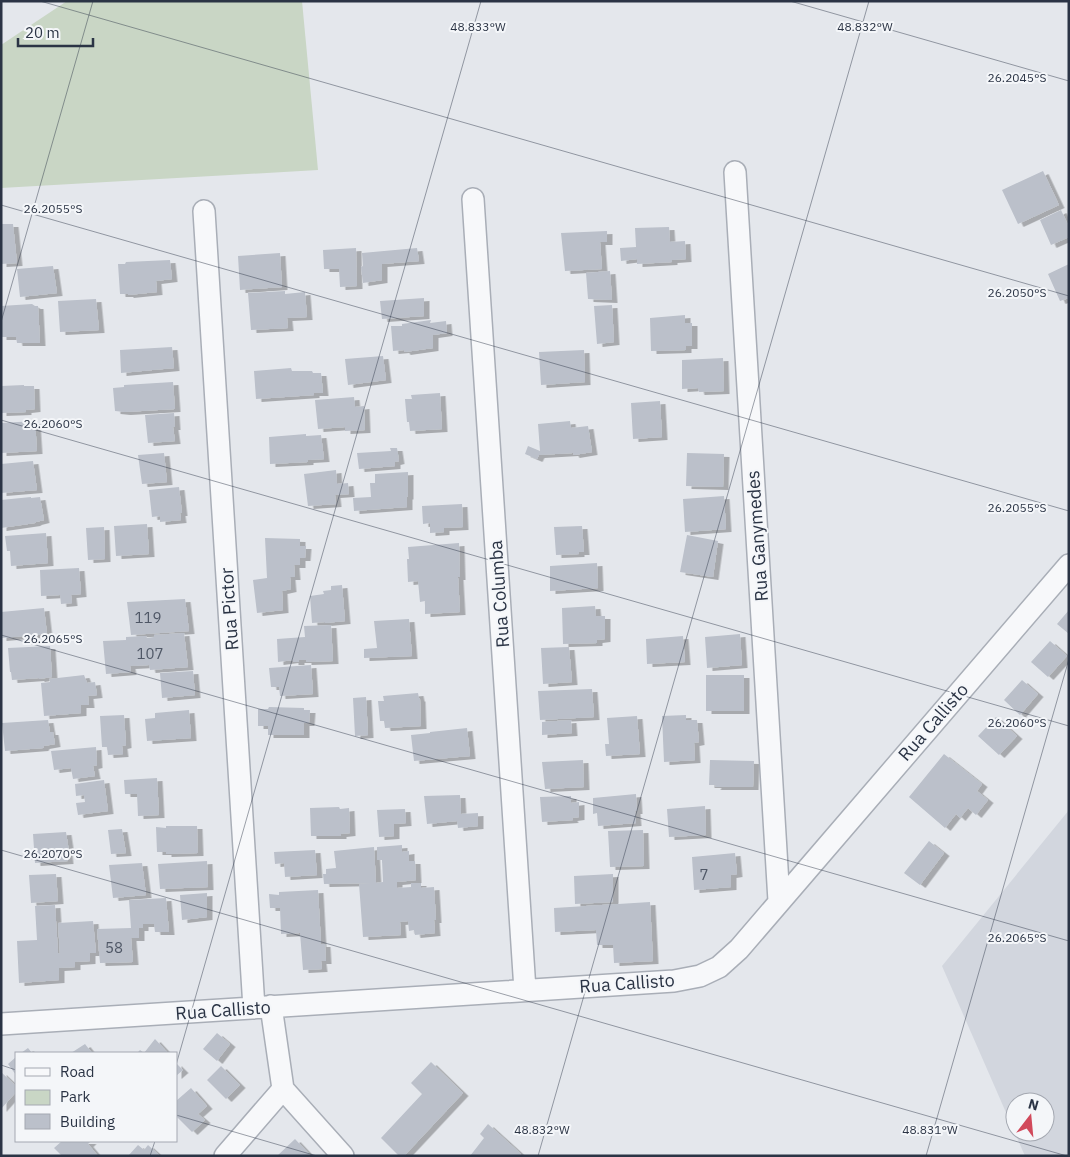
<svg xmlns="http://www.w3.org/2000/svg" width="1070" height="1157" viewBox="0 0 1070 1157" font-family="'IBM Plex Sans',sans-serif">
	<style>
		.built { fill: #d2d6de; fill-rule: evenodd }
		.green { fill: #c9d6c5 }
		.building { fill: #bbc0ca; filter: url(#shadow) }
		.lines { fill: none; stroke-linecap: round; stroke-linejoin: round }
		.street-casing { stroke: #a9aeb7; stroke-width: 24 }
		.street { stroke: #f7f8fa; stroke-width: 21 }
		.ticks { fill: none; stroke: #2b3445; stroke-width: 1; stroke-opacity: 0.45 }
		.labels { text-anchor: middle; dominant-baseline: central; stroke-width: 4; stroke-linejoin: round; paint-order: stroke }
		.number-label { font-size: 15px; fill: #4f5766 }
		.street-label { font-size: 18px; fill: #2b3445; stroke: #f4f6f9 }
		.ticks-label { font-size: 12px; text-anchor: middle; fill: #2b3445; stroke: #f4f6f9; stroke-width: 4; stroke-linejoin: round; paint-order: stroke }
	</style>
	<defs>
		<filter id="shadow"><feDropShadow dx="5.5" dy="3" stdDeviation="0" flood-color="#0004"/></filter>
	</defs>
	<rect width="100%" height="100%" fill="#e4e7ec"/>
	<path class="built" d="M1069 810V1156H1025L942 966ZM1015 1102H1045V1132H1015Z"/>
	<path class="green" d="M67 1H302L318 170 1 188V45Z"/>
	<path class="building" d="M1043 171 1059 205 1018 224 1002 190Z
		M1061 210 1069 227V237L1051 245 1040 220Z
		M1 224H13L17 263 1 264Z
		M669 227 670 242 685 241 686 259 672 260V262L637 264V259L621 261 620 248 636 247 635 228Z
		M607 231V242H600L602 269 565 271 561 233Z
		M356 248 357 286 340 287 339 269H324L323 250Z
		M417 248 419 261 382 264V280L363 283 361 267 363 266 362 253Z
		M280 253 282 287 240 290 238 256Z
		M170 260 172 279 156 281 157 292 128 295V294H120L118 264H125L126 262Z
		M1069 264V298L1060 301 1048 274Z
		M53 266 57 293 20 297 17 269Z
		M610 271 612 300 588 299 586 273Z
		M285 291V294L305 292 307 317 287 318 288 328 251 330 248 293Z
		M424 298V316L382 319 380 301Z
		M96 299 99 330 60 332 58 301Z
		M32 304 35 306H38L40 343H17L16 337H1V306Z
		M612 305 614 342 597 344 594 306Z
		M685 315V323H692V346H686V350L651 351 650 318Z
		M431 320 430 323 446 321 447 333 433 335V348L405 352 404 350 393 351 391 326H402V324Z
		M172 347 174 368 121 373 120 350Z
		M584 350 585 382 541 385 539 352Z
		M383 356 386 380 348 385 345 359Z
		M723 358 724 391 699 392 698 388 682 389V360Z
		M291 368 292 371H312L313 373H321L323 393H314V395L256 399 254 371Z
		M173 382 175 409 125 412 115 411 113 388 124 387V385Z
		M24 385V386H34L35 409 26 410V412L1 413V386Z
		M440 393 442 429 410 431 409 422H407L405 399H412L411 395Z
		M354 397 355 407 364 406 365 430 345 431V427L318 429 315 400Z
		M660 401 662 437 633 439 631 403Z
		M174 413 175 427H173L175 441 148 443 145 415Z
		M35 421 37 451 1 453V423Z
		M570 421 571 428 588 426 592 452 574 455 573 453 539 455 537 459 525 454 528 446 540 451 538 424Z
		M306 434V436L321 435 324 459 308 460V462L270 464 269 437Z
		M390 448H397L399 461 395 462V466L359 469 357 453 391 451Z
		M164 453 167 482 142 484 138 455Z
		M687 453 724 454 723 487 686 486Z
		M33 461 37 490 1 493V464Z
		M336 470 337 484 348 483 349 494 335 495 336 504 308 506 304 474Z
		M408 472V497L407 496V507L354 511 353 498 371 497 370 483H375V474Z
		M179 487 182 513H180L181 520 160 522V516L152 517 149 490Z
		M724 496 726 529 685 532 683 499Z
		M31 497V498L40 497 44 520 36 522 35 523 1 528V500Z
		M462 504 463 527 444 528V532L430 533V523L423 524 422 506Z
		M147 524 149 554 116 556 114 526Z
		M582 526 584 552H579V554L556 555 554 527Z
		M104 527 105 559 88 560 86 528Z
		M46 533 48 563 11 566 10 551H7L5 536Z
		M687 535 718 541 713 577 680 572Z
		M265 538 300 539V546H306L305 558H300V565H294L295 577H290L291 589 282 591 283 610 257 613 253 580 267 578Z
		M459 543 460 577H458L460 612 425 614V601L420 602 418 581 408 582 407 559H409L408 547Z
		M597 563 598 588 550 591V566Z
		M79 568 81 594 71 595 72 603 61 604 60 595 41 596 40 570Z
		M342 585 345 621 325 623V622L312 623 310 596 324 594 323 591 331 590V586Z
		M185 599 189 631 131 635 127 602Z
		M595 606 596 616H605V639L597 640V643L563 644 562 608Z
		M44 608 47 634 1 638V612Z
		M1069 610V634L1057 624Z
		M409 619 412 656 364 658V649L377 648 374 621Z
		M331 625 333 661 306 662V660H299V662H293V660L278 662 277 639 305 637 304 626Z
		M184 633 188 667 150 670 149 665 130 666 131 672 106 674 103 641 126 640V637L146 636 147 638 154 637V635Z
		M740 634 742 665 707 668 705 637Z
		M683 636 685 662 647 664 646 639Z
		M1050 641 1067 656 1048 677 1031 662Z
		M50 646 52 677 39 679V678L12 680 11 672H10L8 648Z
		M569 647 572 682 543 684 541 648Z
		M311 665 313 694 280 696 279 687H271L269 668Z
		M193 671 195 695 162 698 160 673Z
		M84 675 87 683 95 682 97 695 88 696 89 705H81V713L44 716 41 683 50 682 49 679Z
		M706 675H744V711H706Z
		M1022 680 1038 694 1020 715 1004 700Z
		M592 689 594 717 540 720 538 691Z
		M418 693 419 698 420 699 421 726 385 728 384 721H380L378 701H384L383 696Z
		M366 697 368 735 355 736 353 698Z
		M269 707 304 708V710H310L309 723H304V735H268V726H258V709H268Z
		M189 710 191 738 147 741 145 719 155 718V713Z
		M124 715 126 745 122 746 123 754 108 755 107 747H102L100 716Z
		M686 715V720H697L699 742 694 743 695 760 664 762 662 716Z
		M637 716 640 754 606 756 605 744H609L607 718Z
		M996 717 1017 736 999 755 978 736Z
		M48 720 50 732H53L55 744 44 746 43 748 5 751 2 723Z
		M571 720 572 733 542 735V722Z
		M467 728 470 756 414 761 411 735 430 733V732Z
		M96 747 97 765 93 766 95 776 73 779 71 768 54 770 51 751Z
		M944 754 982 784 977 791 988 800 976 815 968 808 960 818 956 814 945 828 909 797Z
		M583 760 584 787 545 789 542 762Z
		M710 760 754 761 753 787H715L716 785H709Z
		M157 778 159 815 138 816 137 794H125L124 780Z
		M104 780 108 811 78 815 76 803 85 802 84 795 76 796 75 784Z
		M636 794 637 811H635L636 823 598 826 597 813 593 814V798Z
		M460 795 461 814 478 813V826L458 828 457 821 427 824 424 796Z
		M571 796V803L579 802V817L572 818 573 820 542 822 540 797Z
		M705 806 706 835 669 837 667 809Z
		M339 807 340 809 349 808 350 833 341 834V836H311L310 808Z
		M405 809 406 823 394 824V836L379 837 377 810Z
		M166 826H197L198 853 166 854V852H157L156 827 166 828Z
		M122 829 126 853 111 854 108 830Z
		M643 830 644 866 610 867 608 831Z
		M66 832 69 852H67L68 861 35 863 33 834Z
		M929 841 944 853 920 885 904 873Z
		M402 845V852L409 851V861H415L416 880 397 882V888L411 887V883H421V888L434 887 436 920H434L435 933 415 935 414 930 409 931 408 921 400 922 401 935 363 937 359 884 372 883 324 884 323 874H326V869L336 868 334 851 374 847 376 883 383 882 382 860H377V847Z
		M315 850 317 875 285 877 284 863 275 864 274 852Z
		M735 853 737 874 731 875V887L694 890 692 857Z
		M207 861 208 887 160 889 158 864Z
		M142 863 146 895 113 898 109 865Z
		M56 874 58 901 31 903 29 875Z
		M613 874V902L575 904 574 876Z
		M318 890 321 944H325L326 961H321L322 969 303 970 300 933 281 934 280 908H270L269 894 279 895V892Z
		M207 893V917L182 920 180 895Z
		M166 898 169 932H155L154 924H143V928H139V938H131L133 962 100 963 97 929 131 928 129 900Z
		M650 902 653 961 614 963 613 945H597L596 930 555 932 554 908Z
		M55 905 58 953 60 954 58 923 93 921 96 953H90V961L75 962V967L59 968V980L19 983 17 941 37 940 35 906Z
		M217 1033 230 1044 217 1061 203 1049Z
		M155 1039 168 1053H137L140 1050 144 1053Z
		M85 1044 92 1053H71Z
		M28 1048 32 1053H21Z
		M16 1057V1075L8 1064Z
		M431 1062 463 1093 404 1156H399L381 1138 422 1094 411 1083Z
		M176 1063 183 1070 176 1076Z
		M221 1066 240 1085 226 1099 207 1080Z
		M1 1072 16 1086V1092L1 1109Z
		M191 1088 207 1106 198 1114 205 1120 192 1132 176 1116V1101Z
		M488 1124 521 1154 519 1156H470L484 1138 480 1134Z
		M295 1139 311 1156H277Z
		M62 1141H91L88 1144 98 1156H62L54 1148Z
		M138 1145 144 1150 148 1145 160 1156H128Z"/>
	<g class="lines">
		<defs>
			<path id="street" d="M735 172 779 901
				M473 199 525 990
				M204 211 254 1008
				M271 1006 283 1089 343 1156
				M1 1024 674 981 700 976 719 967 739 949 1069 565
				M225 1156 283 1089"/>
		</defs>
		<use href="#street" class="street-casing"/>
		<use href="#street" class="street"/>
	</g>
	<path class="ticks" d="M40 1 1069 296M790 1 1069 81M1 205 1069 511M1 322 93 1M1 420 1069 726M1 635 1069 941M1 850 1067 1156M1 1065 16 1070M176 1065 481 1M176 1115 317 1156M150 1156 155 1141M538 1156 869 1M926 1156 1069 659"/>
	<g class="labels">
		<g class="number-label">
			<text x="148" y="617">119</text>
			<text x="150" y="653">107</text>
			<text x="704" y="874">7</text>
			<text x="114" y="947">58</text>
		</g>
		<g class="street-label">
			<text transform="translate(757 536) rotate(-94)">Rua Ganymedes</text>
			<text transform="translate(499 594) rotate(-94)">Rua Columba</text>
			<text transform="translate(229 609) rotate(-94)">Rua Pictor</text>
			<text transform="translate(933 722) rotate(-49)">Rua Callisto</text>
			<text transform="translate(627 983) rotate(-4)">Rua Callisto</text>
			<text transform="translate(223 1010) rotate(-4)">Rua Callisto</text>
		</g>
	</g>
	<g class="ticks-label">
		<text x="478" y="31">48.833°W</text>
		<text x="865" y="31">48.832°W</text>
		<text x="1017" y="82">26.2045°S</text>
		<text x="53" y="213">26.2055°S</text>
		<text x="1017" y="297">26.2050°S</text>
		<text x="53" y="428">26.2060°S</text>
		<text x="1017" y="512">26.2055°S</text>
		<text x="53" y="643">26.2065°S</text>
		<text x="1017" y="727">26.2060°S</text>
		<text x="53" y="858">26.2070°S</text>
		<text x="1017" y="942">26.2065°S</text>
		<text x="542" y="1134">48.832°W</text>
		<text x="930" y="1134">48.831°W</text>
	</g>
	<rect width="1070" height="1157" fill="none" stroke="#2b3445" stroke-width="5"/>
	<rect x="15" y="1052" width="162" height="90" fill="#f4f6f9" stroke="#a4a8b1"/>
	<rect x="25" y="1068" width="25" height="8" fill="#f7f8fa" stroke="#a4a8b1"/>
	<text x="60" y="1077" font-size="15" fill="#2b3445">Road</text>
	<rect x="25" y="1090" width="25" height="15" fill="#c9d6c5" stroke="#a4a8b1"/>
	<text x="60" y="1102" font-size="15" fill="#2b3445">Park</text>
	<rect x="25" y="1114" width="25" height="15" fill="#bbc0ca" stroke="#a4a8b1"/>
	<text x="60" y="1127" font-size="15" fill="#2b3445">Building</text>
	<g transform="translate(1030 1117) rotate(16)"><circle r="24" fill="#f4f6f9" stroke="#a4a8b1"/>
	<path d="M0-4L9 19L0 12L-9 19Z" fill="#d1495b"/>
	<text y="-8" font-size="14" font-weight="bold" text-anchor="middle" fill="#2b3445">N</text>
	</g>
	<path d="M18 38v8h75v-8" fill="none" stroke="#2b3445" stroke-width="2.5"/>
	<text x="25" y="38" font-size="15" fill="#2b3445" stroke="#f4f6f9" stroke-width="4" paint-order="stroke">20 m</text>
</svg>
